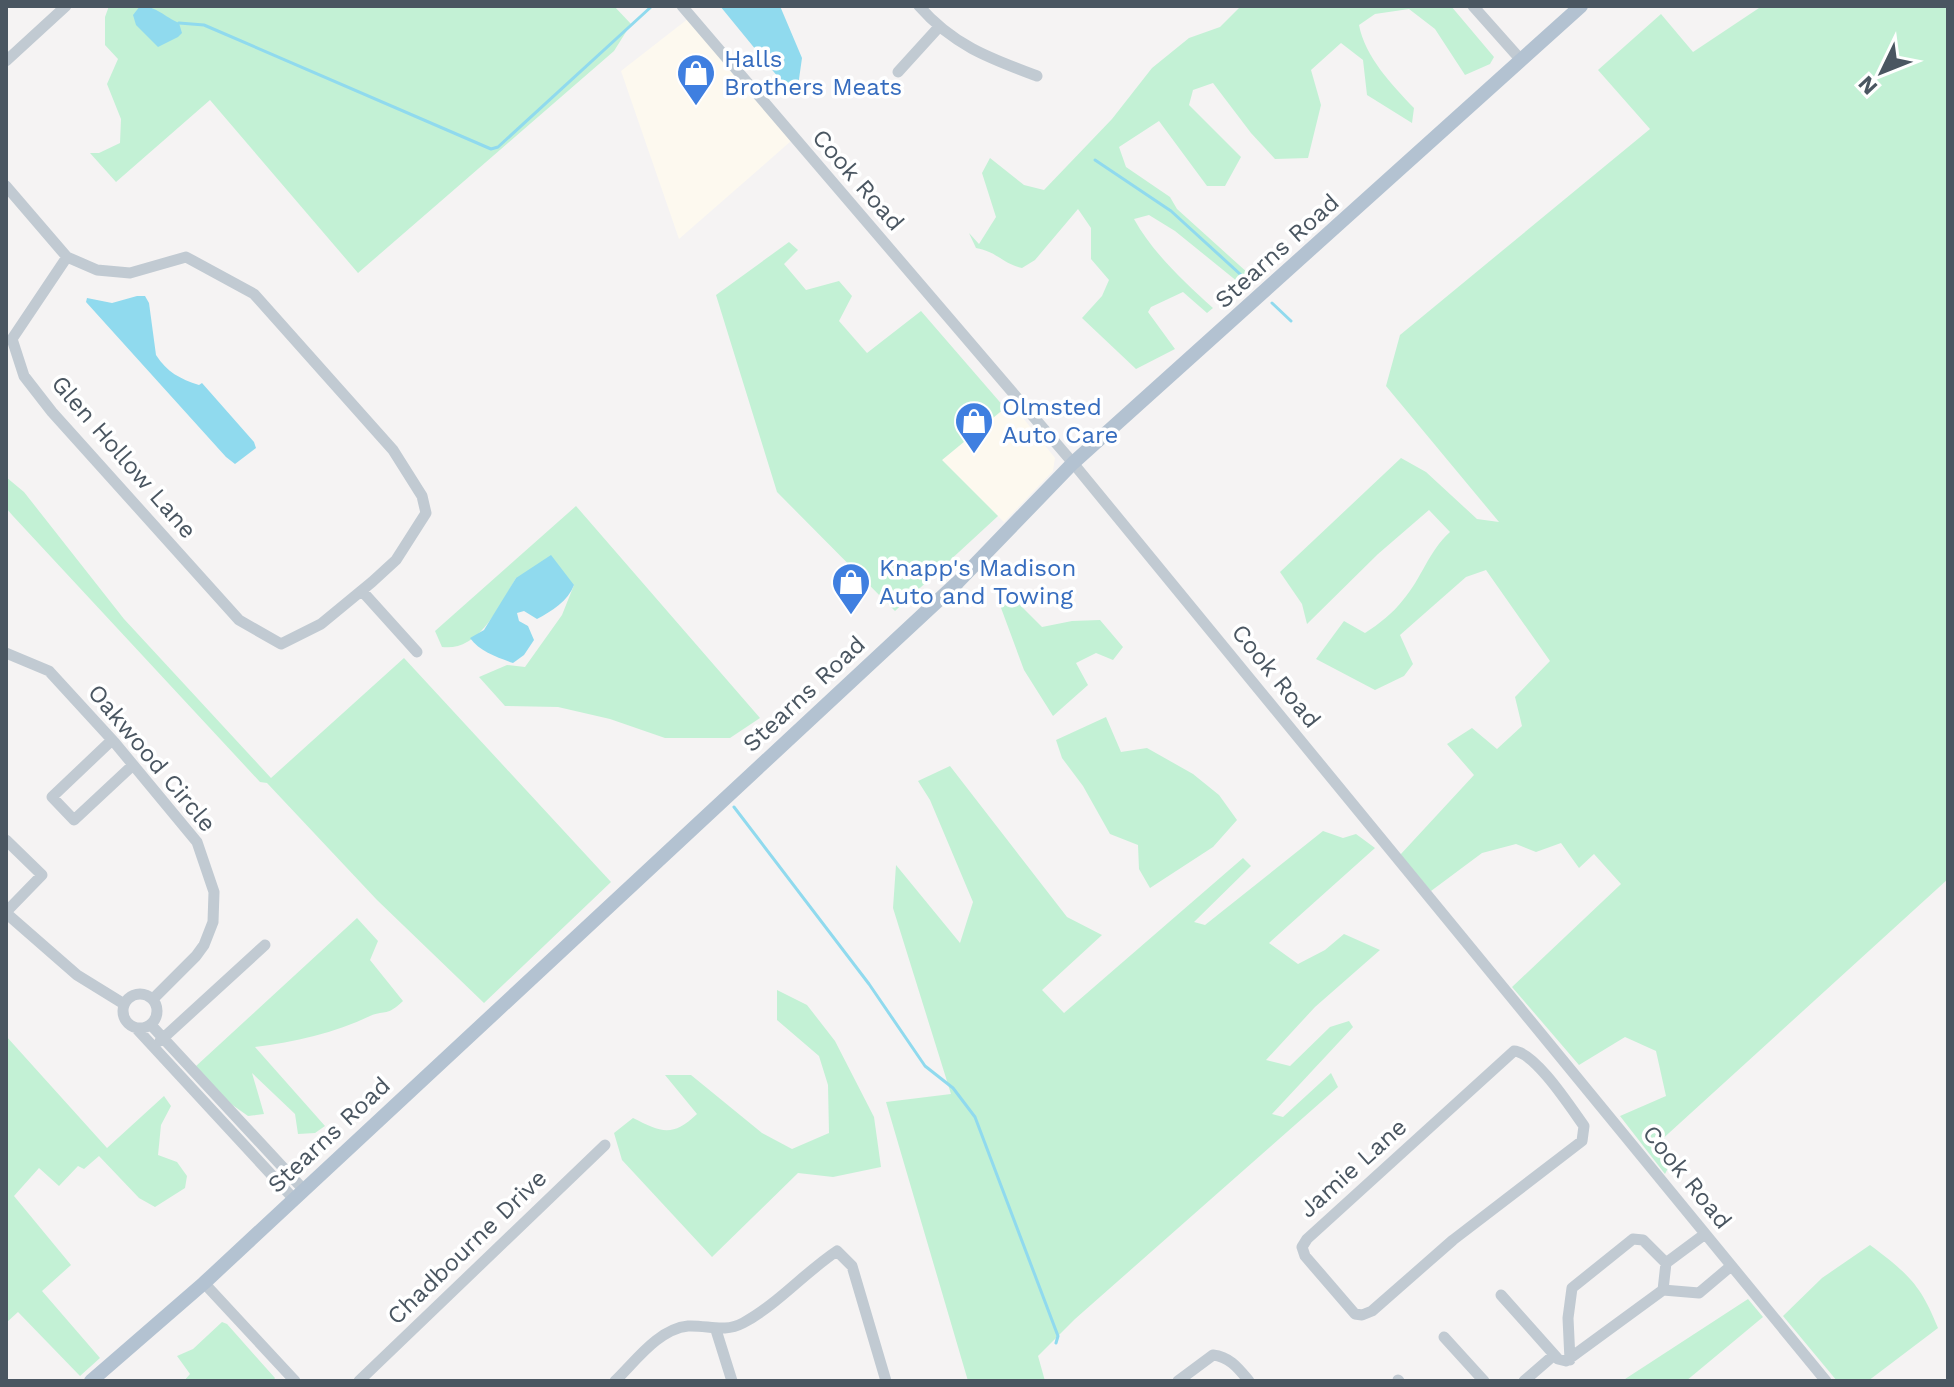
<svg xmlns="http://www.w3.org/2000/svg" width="1954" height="1387" viewBox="0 0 1954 1387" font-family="'Work Sans',sans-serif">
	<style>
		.commercial { fill: #fdf9ef }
		.green { fill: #c3f1d5 }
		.water { fill: #90daee }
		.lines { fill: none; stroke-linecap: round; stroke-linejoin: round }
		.stream { stroke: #90daee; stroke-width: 3 }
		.minor { stroke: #c1cad2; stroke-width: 11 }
		.major { stroke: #b3c2d1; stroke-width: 14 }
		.labels { text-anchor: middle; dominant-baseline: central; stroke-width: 7; stroke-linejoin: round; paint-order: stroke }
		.shop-label { font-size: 24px; fill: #366cbe; stroke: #fff; text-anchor: start }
		.street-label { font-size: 24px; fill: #4a5661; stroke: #fff }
	</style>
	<rect width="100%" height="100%" fill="#f5f3f3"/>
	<path class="commercial" d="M689 18 791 141 679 239 621 71Z
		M1011 403 1055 458 1053 471 1004 522 942 460Z"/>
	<path class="green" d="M109 6H614L631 24 614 51 358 273 210 100 116 182 90 153H99L120 143 121 119 107 84 118 59 105 45V17Z
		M1241 6H1451L1494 57 1490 64 1465 75 1435 29 1409 9 1375 14 1359 25C1365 57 1392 85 1414 108L1412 123 1367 95 1363 60 1341 43 1311 70 1321 105 1308 158 1275 159 1251 133 1213 83 1193 90 1189 105 1241 157 1225 186H1207L1159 121 1119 147 1126 167 1170 197 1177 209 1249 274 1238 282 1175 231 1149 215 1134 219C1153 253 1184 282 1213 308L1207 313 1183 292 1151 307 1148 312 1175 349 1136 369 1082 318 1102 296 1109 280 1091 259V228L1078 209 1035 260 1022 268C1001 263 998 252 976 248L969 233 979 244 996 217 982 173 990 158 1024 185 1044 190 1112 119 1152 68 1189 38 1220 27Z
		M1762 6H1948V879L1658 1143 1671 1162 1665 1174 1620 1116 1666 1096 1656 1051 1625 1037 1579 1065 1512 987 1621 884 1594 854 1579 868 1561 843 1536 852 1516 844 1482 853 1431 891 1400 855 1474 775 1447 744 1472 728 1497 749 1522 726 1515 697 1550 661 1486 570 1466 577 1400 635 1413 664 1404 676 1375 690 1316 659 1344 621 1365 633C1379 624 1393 613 1403 600 1422 578 1428 552 1450 532L1429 510 1378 554 1307 624 1302 604 1280 572 1401 458 1426 472 1477 519 1499 522 1386 386 1400 335 1650 129 1598 70 1661 14 1693 52Z
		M789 242 798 250 784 264 806 290 839 281 852 296 839 321 867 353 921 311 1005 408 942 460 998 516 895 611 777 492 716 295Z
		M6 477 24 492 124 619 271 778 404 658 611 882 484 1003 377 900 267 783 260 782 13 516 6 508Z
		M576 506 760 718 730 738H665L610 719 558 707 505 706 479 677 507 665 525 667 562 615 574 585 516 578C500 605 479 652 442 647L435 631Z
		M994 589 1012 597 1042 627 1072 621 1100 620 1123 647 1113 660 1096 653 1076 663 1088 685 1053 716 1024 670Z
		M1106 717 1121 752 1147 748 1193 774 1219 795 1237 820 1213 847 1150 888 1139 869 1138 845 1110 834 1083 786 1062 758 1056 740Z
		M950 766 1067 917 1102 935 1042 990 1064 1013 1243 858 1251 866 1194 922 1205 925 1323 831 1343 838 1356 834 1375 848 1269 943 1298 964 1325 950 1344 934 1380 950 1315 1007 1266 1060 1290 1066 1330 1027 1349 1021 1353 1027 1272 1114 1283 1117 1331 1073 1338 1087 1075 1319 1038 1356 1045 1381H968L886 1102 951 1094 893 908 896 865 960 943 973 902 930 800 918 781Z
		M357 918 378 941 370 960 403 1001C386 1017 387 1009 370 1016 335 1033 294 1042 255 1047L325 1126 315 1133 298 1134 295 1114 252 1073 264 1114 248 1116 224 1099 195 1067Z
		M777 990 807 1005 835 1041 874 1117 881 1167 833 1177 798 1173 712 1257 622 1160 614 1133 633 1118C661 1132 672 1138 697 1114L665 1075H691L762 1133 792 1149 829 1133 828 1085 819 1056 777 1020Z
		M6 1036 107 1148 164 1096 171 1106 161 1125 158 1155 177 1162 187 1176 185 1188 155 1207 139 1198 99 1156 84 1169 78 1166 59 1186 39 1168 14 1196 71 1265 42 1291 100 1358 80 1376 18 1312 6 1323Z
		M1870 1245C1907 1273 1920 1283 1938 1328L1868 1381H1837L1783 1316 1822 1278Z
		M1748 1299 1763 1317 1686 1381H1622Z
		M222 1322 227 1324 275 1378 273 1381H184L190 1374 177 1356 193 1349Z"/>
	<path class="water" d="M140 6C156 6 165 17 179 23L182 33 178 37 158 47 136 25 133 15Z
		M720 6H780L802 58 797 93 787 88Z
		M137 296H145L149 303 156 355C167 372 180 379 199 385L202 383 254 442 256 448 235 464 226 457 86 302 87 298 112 303Z
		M551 555 574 585C568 601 552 611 537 619L524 611 517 613 519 621 528 626 534 640 524 655 513 663C497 657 480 652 470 638L484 630 516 578Z"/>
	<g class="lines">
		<path class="stream" d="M179 23 204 25 491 149 498 147 652 6
			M1095 160 1171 211 1252 285
			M1272 303 1291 321
			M734 807 869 984 925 1066 953 1088 975 1117 1058 1336 1056 1343"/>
		<path class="minor" d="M682 6 1073 463 1826 1381
			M919 6C953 45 989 58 1037 76
			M1473 6 1521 60
			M6 61 66 6
			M898 72 938 28
			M6 186 67 257 97 270 130 273 186 257 254 294 393 450 422 496 426 513 396 560 372 582 321 624 281 644 239 620 52 412 24 376 12 339 67 257
			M362 591 417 652
			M6 653 49 671 115 743 197 842 214 892 213 922 204 945 196 956 153 999
			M112 740 52 797 74 820 133 765
			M6 840 42 875 6 912
			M6 913 77 975 124 1004
			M123 1011a17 17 0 1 1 34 0a17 17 0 1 1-34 0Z
			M151 1025 303 1189
			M136 1028 293 1198
			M160 1041 265 945
			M1514 1051C1535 1052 1571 1108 1584 1126L1582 1141 1453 1240 1372 1311 1362 1315 1355 1314 1305 1256 1302 1247 1307 1239Z
			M204 1283 295 1381
			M1663 1290 1666 1263
			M1501 1295 1558 1359 1566 1361 1663 1290 1699 1293 1731 1266
			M716 1330 732 1381
			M1444 1337 1484 1381
			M1570 1360 1568 1318 1572 1288 1633 1239 1643 1240 1666 1263 1705 1234
			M1398 1380 1399 1381
			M359 1381 605 1145
			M615 1381C635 1362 658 1329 688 1326 708 1325 724 1333 743 1323 778 1304 804 1273 837 1251L852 1266 886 1381
			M1178 1381 1213 1355C1230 1357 1238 1368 1249 1381
			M1524 1381 1554 1355"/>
		<path class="major" d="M91 1381 204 1283 958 582 1073 463 1581 6"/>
	</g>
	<defs>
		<symbol id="shop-pin" viewBox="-11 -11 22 30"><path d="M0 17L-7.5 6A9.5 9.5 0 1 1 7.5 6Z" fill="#3f7fe0" stroke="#fff"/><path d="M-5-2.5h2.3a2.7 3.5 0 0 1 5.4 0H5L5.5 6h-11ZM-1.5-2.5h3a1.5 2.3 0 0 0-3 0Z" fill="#fff"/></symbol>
	</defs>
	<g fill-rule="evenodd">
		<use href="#shop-pin" x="674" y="51" width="44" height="60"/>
		<use href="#shop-pin" x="952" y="399" width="44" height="60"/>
		<use href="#shop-pin" x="829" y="560" width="44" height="60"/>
	</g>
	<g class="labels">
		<g class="shop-label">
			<text x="724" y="59">Halls<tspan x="724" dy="28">Brothers Meats</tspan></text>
			<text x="1002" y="407">Olmsted<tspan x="1002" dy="28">Auto Care</tspan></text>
			<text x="879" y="568">Knapp's Madison<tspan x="879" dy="28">Auto and Towing</tspan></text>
		</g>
		<g class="street-label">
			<text transform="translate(858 180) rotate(49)">Cook Road</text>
			<text transform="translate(1277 251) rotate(-42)">Stearns Road</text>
			<text transform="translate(124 457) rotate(49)">Glen Hollow Lane</text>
			<text transform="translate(1276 676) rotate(51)">Cook Road</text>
			<text transform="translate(804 694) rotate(-43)">Stearns Road</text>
			<text transform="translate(152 758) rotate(50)">Oakwood Circle</text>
			<text transform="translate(329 1135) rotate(-43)">Stearns Road</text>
			<text transform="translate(1353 1168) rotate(-42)">Jamie Lane</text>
			<text transform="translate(1687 1177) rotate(51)">Cook Road</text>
			<text transform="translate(467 1247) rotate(-44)">Chadbourne Drive</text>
		</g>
	</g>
	<rect width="1954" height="1387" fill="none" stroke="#4a5661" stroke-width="16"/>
	<g transform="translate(1882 72) rotate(227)" stroke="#ffffff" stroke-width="6" paint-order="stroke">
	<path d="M0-6L14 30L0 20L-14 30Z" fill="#4a5661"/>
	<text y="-12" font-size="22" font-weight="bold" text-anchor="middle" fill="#4a5661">N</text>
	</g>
</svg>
